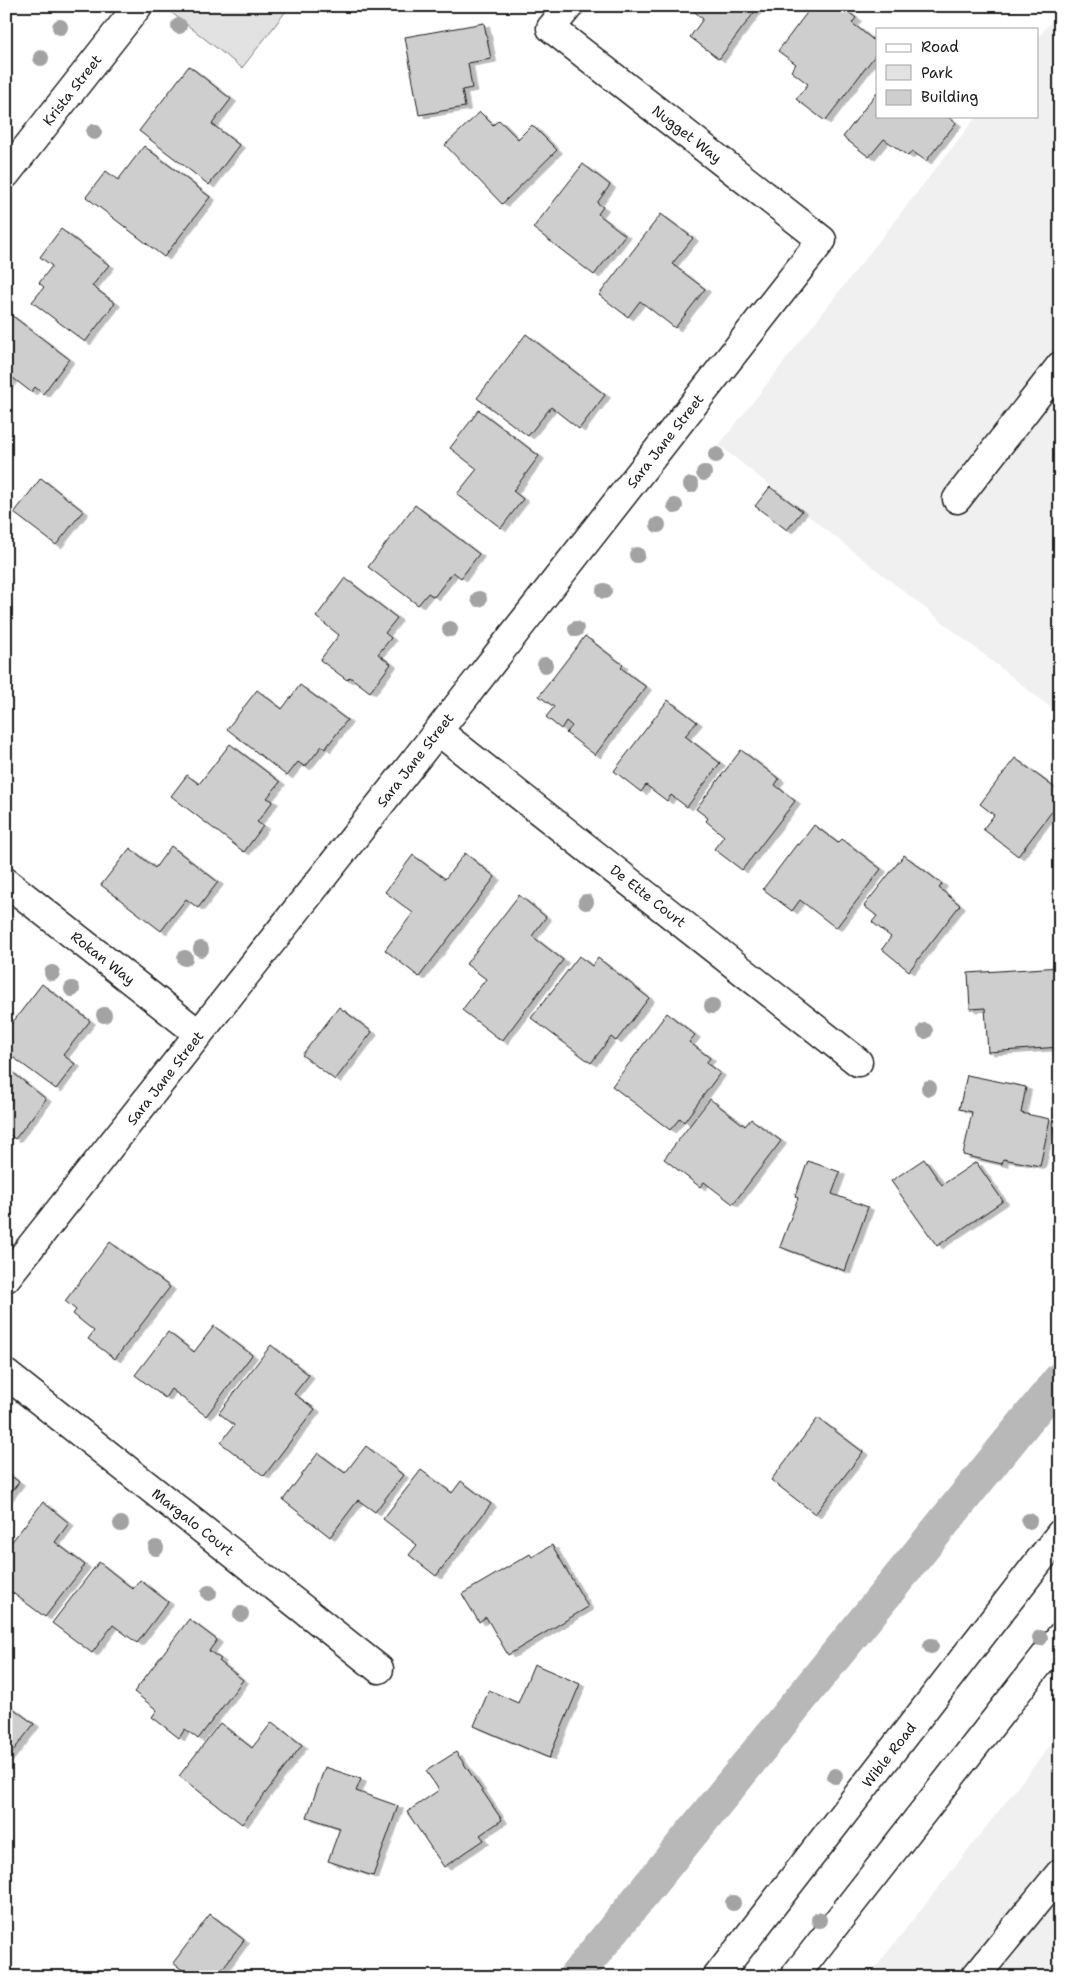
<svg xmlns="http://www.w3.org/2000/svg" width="1066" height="1983" viewBox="0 0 1066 1983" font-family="'Shantell Sans',sans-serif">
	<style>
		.built { fill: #f0f0f0 }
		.green { fill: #e2e2e2; stroke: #7f7f7f }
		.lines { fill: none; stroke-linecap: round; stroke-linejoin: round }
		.canal { stroke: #b8b8b8; stroke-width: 34 }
		.building { fill: #cecece; stroke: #1c1c1c; filter: url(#shadow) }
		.minor-casing { stroke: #1c1c1c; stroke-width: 31 }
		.minor { stroke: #fff; stroke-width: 28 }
		.tree { fill: #a3a3a3 }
		.labels { text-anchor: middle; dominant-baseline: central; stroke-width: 5; stroke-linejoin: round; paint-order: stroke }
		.street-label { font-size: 14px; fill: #1c1c1c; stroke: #fff }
	</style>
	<defs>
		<filter id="shadow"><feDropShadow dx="5.5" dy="3" stdDeviation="0" flood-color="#0004"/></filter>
	</defs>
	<rect width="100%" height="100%" fill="#fff"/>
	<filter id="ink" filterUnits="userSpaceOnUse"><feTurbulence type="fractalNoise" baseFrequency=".02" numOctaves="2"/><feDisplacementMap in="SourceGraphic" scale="10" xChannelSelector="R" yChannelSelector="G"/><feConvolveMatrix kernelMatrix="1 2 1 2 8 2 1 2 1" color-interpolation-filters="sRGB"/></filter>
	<g filter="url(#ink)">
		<path class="built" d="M1060 10V715L719 445 977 116H1037V39Z
			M1060 1733V1977H868Z"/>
		<path class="green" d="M163 6H290L242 68Z"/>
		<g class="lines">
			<path class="canal" d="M575 1977 1060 1379"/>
		</g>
		<path class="building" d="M759 6 719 59 690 37 703 19 688 6Z
			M812 6H841L856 18 852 23 877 43V53L825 121 796 99 808 84 791 71 796 64 778 51Z
			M484 23 491 59 468 63 472 88 462 90 465 107 419 115 405 37Z
			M189 66 231 99 212 124 239 145 209 185 139 131Z
			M877 92V116H947L956 123 926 161 912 151 908 156 884 139 869 157 843 137Z
			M480 112 493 125 499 120 518 139 532 125 557 150 502 204 445 145Z
			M144 146 210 197 164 257 86 197 106 171 118 180Z
			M583 164 610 185 597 203 603 207 598 214 625 235 594 275 533 228Z
			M661 214 693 238 672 264 705 289 675 328 640 301 628 317 599 295Z
			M61 229 109 265 92 286 115 303 85 342 32 302 44 287 39 283 52 266 40 257Z
			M10 314 69 359 43 394 35 387 31 392 13 378 6 386V318Z
			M526 334 605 395 579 429 551 407 528 436 477 398Z
			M479 410 539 456 513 491 523 499 501 528 457 494 477 469 450 448Z
			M41 478 83 511 56 545 14 513Z
			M770 487 802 511 787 530 755 506Z
			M415 505 479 554 461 578 453 572 434 597 428 593 418 605 368 567Z
			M345 578 397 618 385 633 391 638 378 654 391 664 370 692 350 677 347 680 320 660 339 635 316 617Z
			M585 636 623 665 621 668 646 687 595 755 566 733 572 726 566 721 561 729 546 717 554 707 539 696Z
			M300 685 347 720 325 749 322 746 305 767 298 762 287 776 227 729 257 690 282 709Z
			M668 700 697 722 685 736 720 763 687 807 671 795 667 801 646 785 641 792 614 771Z
			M230 744 280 782 267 798 273 801 257 822 263 826 244 852 171 796 187 775 199 784Z
			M741 750 779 779 775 785 795 801 742 870 714 849 724 836 706 821 708 818 696 809Z
			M1015 758 1060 792V801L1018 856 983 829 994 815 980 804Z
			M814 825 838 843 842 839 881 869 836 928 800 900 792 911 763 889 797 844 799 845Z
			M171 846 218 882 198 908 186 899 161 931 101 885 130 848 155 868Z
			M465 853 495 877 419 977 385 950 413 913 385 892 413 855 445 879Z
			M904 855 942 884 939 888 960 905 909 971 882 949 891 937 872 922 877 916 864 906Z
			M519 895 546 917 532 936 563 960 502 1041 462 1010 486 979 466 964Z
			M579 956 592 966 598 958 649 998 616 1041 611 1037 591 1063 531 1018Z
			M1060 967V1047L988 1052 985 1008 970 1009 968 973Z
			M42 984 90 1021 63 1055 75 1064 56 1089 6 1052V1031Z
			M339 1007 372 1032 335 1080 302 1055Z
			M667 1013 695 1035 689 1042 710 1058 706 1063 720 1073 684 1122 680 1118 670 1130 612 1086Z
			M7 1068 46 1099 15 1139 6 1132Z
			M967 1075 1026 1087 1021 1113 1050 1119 1040 1166 1003 1159 1002 1164 963 1155 972 1112 959 1109Z
			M710 1099 745 1126 751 1119 781 1141 733 1204 704 1182 700 1187 664 1159Z
			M924 1159 942 1185 976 1162 1003 1201 937 1246 891 1181Z
			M808 1161 840 1172 832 1194 868 1207 845 1271 780 1247 798 1198 795 1196Z
			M110 1242 170 1287 115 1359 88 1339 94 1331 73 1314 76 1310 65 1301Z
			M214 1326 252 1355 206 1416 171 1389 165 1398 135 1375 168 1332 194 1352Z
			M271 1345 309 1375 294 1394 315 1409 264 1476 221 1443 234 1425 219 1413Z
			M818 1418 863 1452 815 1514 771 1480Z
			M366 1446 403 1475 375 1512 358 1500 330 1537 283 1500 318 1453 345 1473Z
			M421 1470 452 1493 461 1481 491 1504 436 1576 409 1555 417 1545 383 1519Z
			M6 1472 19 1482 6 1499Z
			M43 1502 69 1523 55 1542 85 1565 45 1617 6 1588 9 1583 6 1581V1549Z
			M552 1545 588 1607 508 1655 486 1617 479 1622 462 1594 530 1554 532 1557Z
			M99 1562 133 1589 140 1580 168 1602 137 1643 113 1625 92 1653 52 1623Z
			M189 1619 217 1640 209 1651 221 1659 219 1661 243 1680 198 1739 185 1729 179 1738 152 1717 157 1710 134 1692Z
			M534 1664 580 1684 549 1758 474 1726 489 1690 518 1703Z
			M6 1703 34 1724 6 1760Z
			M272 1722 302 1745 242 1824 179 1776 220 1723 252 1748Z
			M456 1752 502 1820 480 1835 484 1840 444 1867 407 1812 439 1790 426 1771Z
			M325 1767 361 1779 356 1791 398 1806 373 1876 328 1861 340 1828 307 1817Z
			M210 1914 244 1940 216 1977H192L173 1963Z"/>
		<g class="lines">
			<defs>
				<path id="minor" d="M6 174 138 6
					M957 499 1060 366
					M438 731 858 1062
					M6 882 199 1034
					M6 1278 438 731 822 240 551 28 569 6
					M6 1374 379 1669
					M717 1977 1060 1534
					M794 1977 1060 1637
					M975 1977 1060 1873"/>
			</defs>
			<use href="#minor" class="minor-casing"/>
			<use href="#minor" class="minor"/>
		</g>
		<g class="tree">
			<circle cx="179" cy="26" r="8"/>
			<circle cx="60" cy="27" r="8"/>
			<circle cx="41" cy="58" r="8"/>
			<circle cx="94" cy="132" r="8"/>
			<circle cx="716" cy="455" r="8"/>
			<circle cx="704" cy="473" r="8"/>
			<circle cx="691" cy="485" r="8"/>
			<circle cx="675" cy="506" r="8"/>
			<circle cx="658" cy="525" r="8"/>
			<circle cx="637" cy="555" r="8"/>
			<circle cx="604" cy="591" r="8"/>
			<circle cx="479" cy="599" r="8"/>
			<circle cx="450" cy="629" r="8"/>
			<circle cx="576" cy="629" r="8"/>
			<circle cx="545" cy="665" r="8"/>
			<circle cx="586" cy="902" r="8"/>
			<circle cx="201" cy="949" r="8"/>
			<circle cx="185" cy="958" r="8"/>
			<circle cx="52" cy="973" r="8"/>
			<circle cx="72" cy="989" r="8"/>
			<circle cx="712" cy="1006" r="8"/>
			<circle cx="104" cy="1015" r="8"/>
			<circle cx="925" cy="1031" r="8"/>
			<circle cx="929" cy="1088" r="8"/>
			<circle cx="1029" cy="1521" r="8"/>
			<circle cx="121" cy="1524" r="8"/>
			<circle cx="156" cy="1548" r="8"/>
			<circle cx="209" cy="1593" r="8"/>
			<circle cx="241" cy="1614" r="8"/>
			<circle cx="1040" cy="1638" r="8"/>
			<circle cx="931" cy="1646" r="8"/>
			<circle cx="835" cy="1776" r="8"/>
			<circle cx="733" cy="1903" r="8"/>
			<circle cx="819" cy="1920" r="8"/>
		</g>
	</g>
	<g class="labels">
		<g class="street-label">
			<text transform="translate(72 90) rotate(-52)">Krista Street</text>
			<text transform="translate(687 134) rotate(38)">Nugget Way</text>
			<text transform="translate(665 441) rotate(-52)">Sara Jane Street</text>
			<text transform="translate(415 760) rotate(-52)">Sara Jane Street</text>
			<text transform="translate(648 896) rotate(38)">De Ette Court</text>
			<text transform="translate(103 958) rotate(38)">Rokan Way</text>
			<text transform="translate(165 1078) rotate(-52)">Sara Jane Street</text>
			<text transform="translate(193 1522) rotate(38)">Margalo Court</text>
			<text transform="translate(889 1755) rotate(-52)">Wible Road</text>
		</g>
	</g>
	<rect width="1066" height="1983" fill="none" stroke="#fff" stroke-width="25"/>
	<rect x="12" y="12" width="1041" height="1958" fill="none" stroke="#1c1c1c" stroke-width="2" filter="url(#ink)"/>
	<rect x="876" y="28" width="162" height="90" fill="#ffffff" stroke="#a4a4a4"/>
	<rect x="886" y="44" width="25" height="8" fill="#ffffff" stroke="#a4a4a4"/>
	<text x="921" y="52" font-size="15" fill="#1c1c1c">Road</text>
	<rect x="886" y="65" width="25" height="15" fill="#e2e2e2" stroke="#a4a4a4"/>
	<text x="921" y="78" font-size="15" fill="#1c1c1c">Park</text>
	<rect x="886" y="90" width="25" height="15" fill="#cecece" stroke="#a4a4a4"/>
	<text x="921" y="102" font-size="15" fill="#1c1c1c">Building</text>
</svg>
